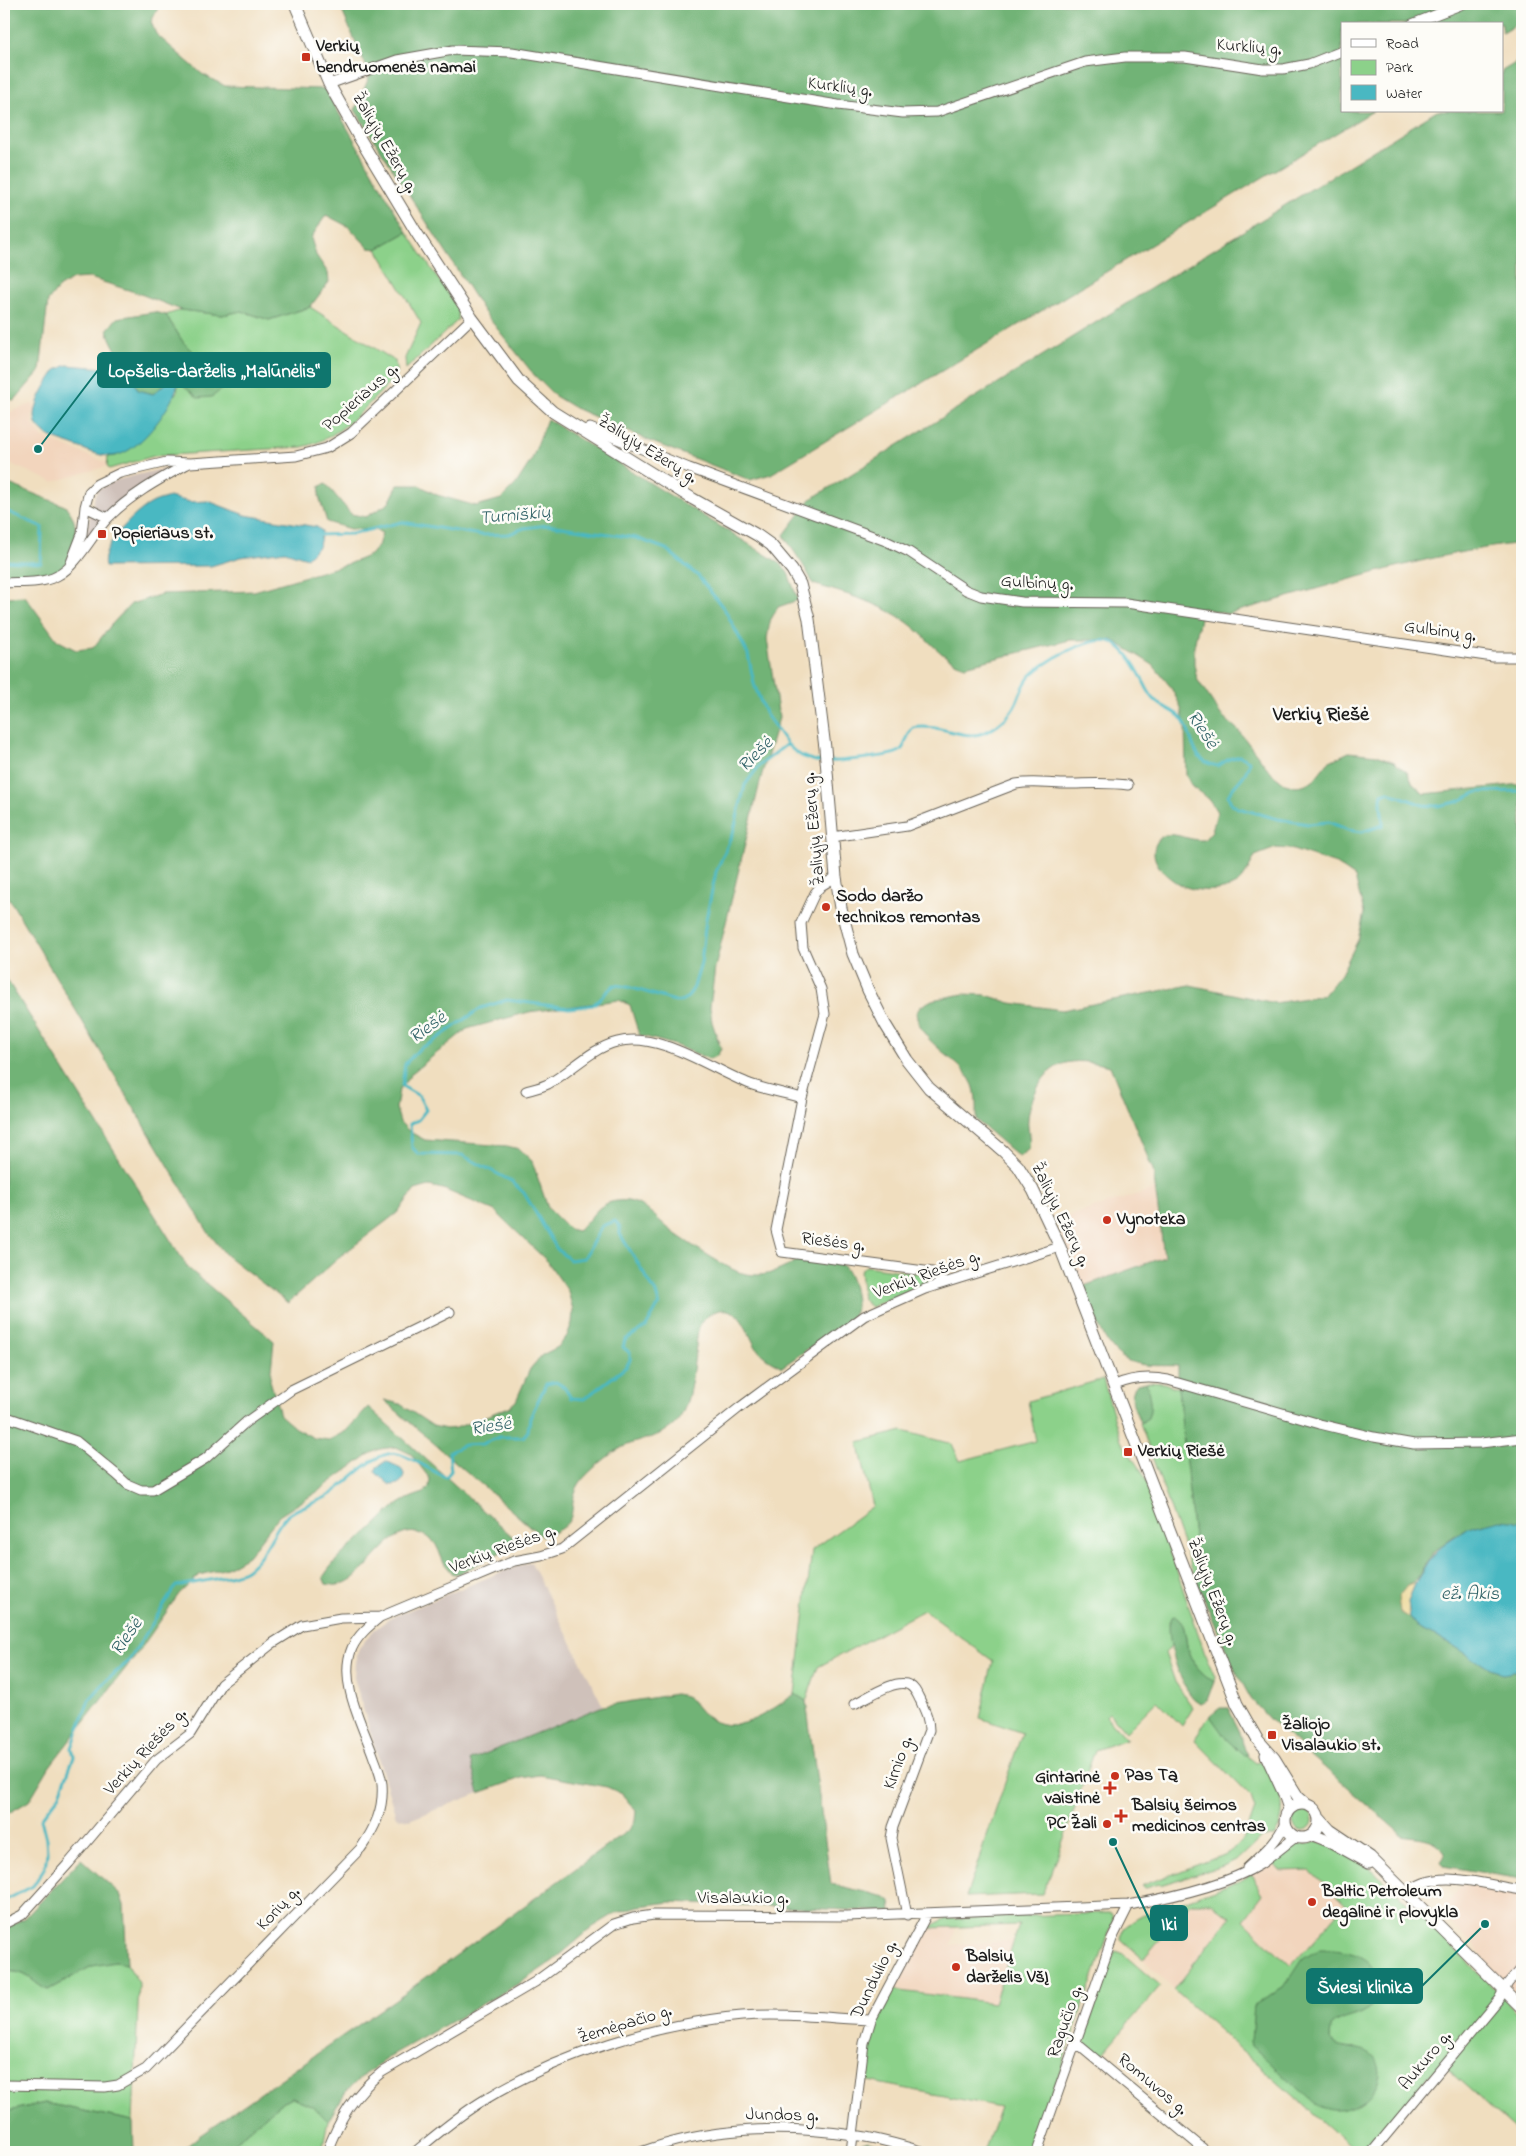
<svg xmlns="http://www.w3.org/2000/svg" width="1526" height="2156" viewBox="0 0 1526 2156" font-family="'Indie Flower',sans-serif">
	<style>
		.built { fill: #f2d5bd }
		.industrial { fill: #cfc1ba }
		.green { fill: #8cd18a; stroke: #547653; fill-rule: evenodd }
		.forest { fill: #71b376; stroke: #466849 }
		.sand { fill: #eeda9e; stroke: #857b5d }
		.water { fill: #49b8c2; stroke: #326a6f }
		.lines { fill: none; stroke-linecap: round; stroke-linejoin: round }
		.stream { stroke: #49b8c2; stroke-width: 3 }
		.minor-casing { stroke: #666055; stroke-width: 11 }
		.secondary-casing { stroke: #666055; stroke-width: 13 }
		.minor { stroke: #fff; stroke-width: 9 }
		.secondary { stroke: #fff; stroke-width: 11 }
		.poi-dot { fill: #c8321e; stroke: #fdfcf7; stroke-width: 2 }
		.labels { text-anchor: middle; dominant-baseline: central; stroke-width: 5; stroke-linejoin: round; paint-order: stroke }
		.poi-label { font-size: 18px; font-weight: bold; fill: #1c1c1c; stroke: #fdfcf7; text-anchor: start }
		.street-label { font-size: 18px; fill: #1c1c1c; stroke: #fdfcf7 }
		.water-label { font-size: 19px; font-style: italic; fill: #306267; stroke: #fdfcf7 }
		.quarter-label { font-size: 20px; font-weight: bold; fill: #1c1c1c; stroke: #fdfcf7 }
		.leader { fill: none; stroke: #0f766e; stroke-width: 2 }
		.callout-dot { fill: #0f766e; stroke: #fdfcf7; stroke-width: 2 }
		.callout { fill: #0f766e; stroke: #0f766e; stroke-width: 2 }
		.callout-label { font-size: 19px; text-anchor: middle; font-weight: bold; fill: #fff }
	</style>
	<rect width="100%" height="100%" fill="#fdfcf7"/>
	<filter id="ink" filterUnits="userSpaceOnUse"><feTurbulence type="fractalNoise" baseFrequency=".02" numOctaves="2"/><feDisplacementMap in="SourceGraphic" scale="10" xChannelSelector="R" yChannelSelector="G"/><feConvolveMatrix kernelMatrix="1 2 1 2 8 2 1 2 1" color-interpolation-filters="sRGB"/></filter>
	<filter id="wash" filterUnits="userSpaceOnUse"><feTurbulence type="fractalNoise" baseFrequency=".0096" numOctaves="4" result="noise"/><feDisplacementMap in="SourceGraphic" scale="20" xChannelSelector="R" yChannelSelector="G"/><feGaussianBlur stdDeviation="1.12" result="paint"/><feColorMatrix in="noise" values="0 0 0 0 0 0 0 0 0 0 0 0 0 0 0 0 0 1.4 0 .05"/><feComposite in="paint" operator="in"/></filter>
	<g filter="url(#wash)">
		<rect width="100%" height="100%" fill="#f0debf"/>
		<path class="built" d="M32 404 35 405 32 417 33 424 42 437 107 463V466L53 482 4 461V414Z
			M1155 1189 1164 1257 1084 1286 1055 1220Z
			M1271 1860 1280 1871 1311 1870 1346 1904 1291 1966 1243 1919 1263 1895 1251 1874Z
			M1463 1884 1522 1894V2001L1493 1970 1475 1946 1439 1912Z
			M1191 1903H1212L1231 1917 1174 1990 1143 1959Z
			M956 1927 951 1945 1014 1940 994 2003 893 1990 927 1928Z"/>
		<path class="industrial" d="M166 468 131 495 84 543 95 495 99 489 117 480Z
			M531 1562 603 1706 471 1760 479 1793 409 1820 396 1817 354 1678 355 1662 359 1648 374 1630 390 1618 506 1570Z"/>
		<path class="green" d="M407 232 458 309V320L406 369 405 358 421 323 377 249Z
			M310 307 395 361 397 375C370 402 342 439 302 447L154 456 109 469 107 466 108 457 115 456 177 392 179 380 198 398 220 379 183 342 166 315 181 310 222 315 242 311 269 320Z
			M866 1266 929 1275 930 1281 871 1307 863 1300 860 1270Z
			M1103 1379 1121 1441 1145 1477 1205 1654 1215 1677 1214 1682C1204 1675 1195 1667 1190 1656 1184 1644 1188 1622 1175 1616L1169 1621 1171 1647 1165 1653 1175 1682 1193 1708 1182 1726 1157 1701 1126 1732 1109 1713 1106 1716 1127 1739 1095 1750 1052 1872 1042 1894 966 1897 1022 1733 980 1718 993 1661 924 1610 818 1667 806 1701 795 1694 812 1550 873 1506 858 1442 903 1431 952 1444 960 1461 1036 1441 1028 1401Z
			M1146 1382 1164 1383 1178 1388 1196 1556 1197 1583 1140 1423 1143 1422Z
			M1210 1716 1228 1740 1256 1763 1261 1762C1280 1786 1291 1808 1274 1837H1262L1240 1858 1223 1866 1160 1885 1159 1884 1146 1888 1141 1886 1226 1854C1247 1841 1247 1830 1255 1809L1251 1797 1195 1740 1203 1725Z
			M1293 1821a10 10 0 1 1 20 0a10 10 0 1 1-20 0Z
			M1316 1842C1360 1848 1408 1904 1439 1934 1467 1961 1495 1989 1522 2017V2136L1440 2063 1365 2152H1356L1174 1990 1230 1917 1212 1903H1191L1143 1959 1121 1939 1124 1928 1138 1917 1242 1880 1251 1874 1263 1895 1244 1920 1291 1966 1346 1904 1311 1870 1280 1871 1271 1860 1292 1844H1308ZM1284 1988 1359 2014 1338 2020 1331 2027 1330 2039 1335 2045 1344 2047 1356 2048 1252 2046 1254 2006Z
			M1105 1913H1111L1113 1917 1112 1925 1031 2152H984L1000 2107 862 2080C867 2047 875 2018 893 1990L994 2003 1019 1925 927 1928 945 1919Z
			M1116 1951 1122 1953 1160 1986 1101 2056 1086 2044 1084 2038 1114 1952Z
			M115 1962 127 1964 139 1983 133 2121 45 2103 4 2112V1971C9 1972 15 1971 20 1973 31 1976 37 1986 48 1990L92 1966Z
			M292 2097 313 2106 328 2121 322 2152H223L283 2101Z"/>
		<path class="forest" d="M4 4H160L151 22 156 34 202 74 225 86 325 89 407 232 377 249 369 248 349 227 326 215 311 238 316 255 328 273 329 282 310 307 269 320 242 311 222 315 181 310 138 293 90 278 73 279 58 288 48 301 40 371 14 401 4 396Z
			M339 4H1522V21L1502 33V24H1342V111H1373L771 474 750 480 652 442 575 408 555 396 535 376 484 312 355 110 370 75Z
			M1522 59V543C1422 554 1325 588 1227 614L1202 608 1194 647V664L1197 679 1221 715 1238 730 1272 774 1285 784 1296 787 1312 782 1328 762 1349 752 1377 755 1394 762 1407 772 1413 784 1424 794 1522 784V1522C1483 1519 1451 1529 1427 1562 1421 1571 1419 1580 1408 1585L1400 1612 1410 1618 1419 1629 1451 1644 1490 1669 1504 1673 1522 1669V1879L1443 1866 1440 1863 1445 1853C1437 1836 1417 1838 1402 1835L1270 1720 1251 1699 1233 1666 1197 1583 1196 1556 1178 1388V1366C1164 1365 1148 1367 1135 1363 1104 1356 1094 1312 1084 1286L1164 1257 1153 1170 1110 1066C1078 1059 1054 1056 1037 1089 1032 1099 1029 1108 1028 1119 1027 1129 1031 1139 1029 1149L1019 1157 976 1120C976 1108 977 1096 973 1085 960 1056 921 1047 916 1013L921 1006 932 1000 963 994 986 995 1011 1003 1062 1010 1190 985 1275 1003 1324 995 1341 974 1358 940 1364 913 1355 877 1336 864 1290 849 1276 848 1255 856C1250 865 1246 876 1239 882 1225 893 1198 892 1183 886 1167 879 1146 859 1157 842 1159 839 1162 835 1166 835 1178 833 1190 841 1204 840L1212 831 1217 812 1209 799 1192 787 1186 775 1185 724 1180 705 1170 686 1153 665 1113 640H1070L965 666C940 659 927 636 907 622 879 602 845 594 813 584 806 566 793 552 784 535L811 499 1437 111H1502V71Z
			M154 312 166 315 183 342 220 379 221 390 212 397 198 398 174 377 153 394 138 390 129 373 132 364C118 358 112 344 107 330L117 318Z
			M547 419 781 564 788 573 798 600 778 607 770 621 767 639 779 718 762 774 715 968 710 1007 712 1022 721 1049 717 1056 709 1059 675 1045 639 1035 630 1005 619 1000 529 1012 467 1029 413 1072 399 1090 396 1108 400 1122 410 1132 425 1140 507 1146 519 1149 532 1161 548 1208 569 1229 577 1231C590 1222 594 1208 608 1203 639 1193 652 1216 673 1232 683 1240 731 1271 742 1273 759 1277 770 1275 786 1267 790 1265 795 1261 799 1260 812 1259 828 1263 841 1264 851 1270 859 1300 855 1312 854 1315 851 1318 848 1321L782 1367C773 1362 764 1358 758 1350 749 1338 743 1311 726 1310 715 1308 704 1317 699 1327 697 1332 697 1340 696 1346 693 1367 692 1392 683 1412 672 1437 644 1437 623 1447 613 1451 588 1472 582 1480 561 1508 589 1521 542 1537L384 1400 400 1404 433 1426 446 1429 456 1428 509 1407 516 1401 530 1369 542 1355 558 1347 567 1336 572 1323 573 1310 568 1291 547 1261 495 1211 443 1189 429 1186 415 1190 397 1213 342 1255 288 1303 226 1255 208 1232 4 890V597L25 596 57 640 76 650 93 648 111 625 131 604 162 594 254 591 348 564 370 555 378 546 382 533 375 530 350 529 327 522 319 496 320 486 326 484 351 514 366 517 389 503 398 485H419L437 495 476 506 501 499 516 484 532 459Z
			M4 482 65 506C82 521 79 560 58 570 43 578 20 576 4 577Z
			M4 975 188 1268 274 1341 270 1380 280 1415 295 1428 314 1438 329 1440 346 1431 368 1407 514 1538 511 1547 460 1573 453 1574C450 1570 446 1566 443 1561 440 1555 438 1546 433 1541 391 1508 372 1581 337 1585 334 1586 329 1584 326 1584L323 1577C338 1555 351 1547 370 1530 390 1512 396 1501 424 1493L429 1487 430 1479 411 1454 396 1447 380 1449 368 1455 317 1492 279 1516 248 1556 227 1568 199 1575 179 1594 139 1651 50 1766 29 1801 4 1816Z
			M1146 1382C1149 1395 1153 1405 1148 1418L1140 1423C1135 1409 1127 1397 1137 1384Z
			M1175 1616C1188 1622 1184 1644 1190 1656 1195 1667 1204 1675 1214 1682L1207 1700 1201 1703C1182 1698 1163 1634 1171 1617Z
			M675 1694C679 1695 684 1695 687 1697 695 1702 700 1714 710 1719 739 1737 772 1709 795 1694L806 1701 831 1884 886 1897 891 1901 892 1912 671 1902 639 1906 616 1913 593 1927 553 1961 523 1981 390 2056 359 2079 345 2093 328 2121 313 2106 292 2097 283 2101 223 2152H180L199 2136 410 1989 630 1829 635 1820 636 1811 622 1794 607 1787 540 1775 521 1778 479 1793 470 1760 603 1706Z
			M1220 1708H1228L1240 1732 1243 1744 1248 1755H1244L1227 1740 1210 1716Z
			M81 1859 120 1894 124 1905 127 1964 115 1962 92 1966 48 1990C37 1986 31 1976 20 1973 15 1971 9 1972 4 1971V1923L12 1924 25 1918Z
			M1319 1949C1342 1949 1380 1954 1376 1986 1375 1993 1374 2002 1369 2008 1360 2018 1342 2016 1331 2027L1330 2039C1342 2053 1363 2043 1375 2058 1392 2082 1361 2110 1337 2110 1326 2111 1317 2105 1309 2099L1252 2046 1251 2041 1254 2005 1284 1988 1303 1959Z
			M45 2103 133 2121 134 2152H4V2112Z
			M868 2141 906 2152H854L857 2145Z"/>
		<path class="sand" d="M1416 1582 1408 1601 1410 1618 1400 1612 1398 1597 1408 1585Z"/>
		<path class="water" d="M124 361 132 364 129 373 138 390 153 394 174 377 179 380C175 404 136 460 108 456 94 455 80 447 67 443 57 440 40 434 36 423 31 407 47 383 56 370L67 365 105 368Z
			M169 497 190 502 208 501 245 515 317 527 322 531 319 546 307 558 285 551 241 557 211 566 105 567C99 547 136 510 154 502 158 500 164 499 169 497Z
			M386 1461 401 1468 404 1474C403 1482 399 1485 390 1485L375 1472 377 1467Z
			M1500 1520 1522 1522V1669L1504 1673 1490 1669 1451 1644 1419 1629 1410 1618 1408 1601 1416 1582 1428 1562 1445 1543 1468 1528Z"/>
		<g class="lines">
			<path class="stream" d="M4 510 42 527 41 563 4 561
				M318 535 352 534 402 522 481 535 509 534 524 528 548 525 636 538 666 549 698 576 725 610 748 654 754 684 765 713 787 744
				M4 1901 33 1886 45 1867 47 1853 46 1839 41 1819 59 1796 74 1757 72 1748 89 1700 108 1679 128 1662 176 1586C192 1583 236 1577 246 1570 264 1557 270 1538 282 1521 292 1508 314 1504 328 1496 347 1485 376 1448 398 1454 412 1457 431 1471 446 1477L451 1471 449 1452 464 1445 482 1444 499 1437H523L528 1431 530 1418 546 1384 556 1382 564 1387 571 1398 584 1399 626 1367 630 1360V1353L623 1347 625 1340 646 1327 659 1304 656 1293 620 1234V1227L615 1221 602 1226 584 1258 570 1260 557 1249 524 1193 511 1181 462 1155 418 1154 412 1147 410 1124 418 1120 426 1110 419 1096 402 1086 405 1064 420 1048 431 1043 481 1008 507 1000 569 1008 593 1005 614 985C630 985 661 998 679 1002L688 997 694 987 701 963 706 919 716 872 734 830 745 785 759 766 787 744C794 752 805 759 816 761 828 763 892 757 900 751 907 745 906 735 913 728 937 723 962 739 980 734 995 730 1011 716 1017 702 1020 694 1023 686 1028 679 1040 662 1093 634 1112 642 1124 647 1133 662 1139 673 1145 683 1148 695 1157 702 1164 708 1176 711 1182 719 1195 737 1189 762 1218 766L1229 759 1240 756 1249 761C1248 777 1234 783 1228 796L1231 803 1238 808 1278 819 1308 824 1329 822 1348 830 1362 832 1383 825C1383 815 1379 803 1382 794L1388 792 1423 805 1437 806 1457 802 1478 792 1522 791"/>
		</g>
	</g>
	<g filter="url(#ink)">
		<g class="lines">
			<defs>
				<path id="minor" d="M1412 24 1463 4
					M329 84 397 60 453 50 512 52 838 105 903 113 937 112 1085 62 1125 57H1185L1263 69H1283L1309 64 1342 51
					M583 430 590 428 689 468 886 541 909 552 966 590 981 596 1022 602 1126 603 1493 657H1522
					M85 507 108 518
					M70 565 82 534 85 507 89 492 97 484 120 473 167 462 190 463 296 456 327 448 351 433 472 318
					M4 583C20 582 42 584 57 576 78 565 91 536 107 519 130 495 160 479 189 463
					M832 837 907 826 1016 784C1034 781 1047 784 1064 784 1086 784 1107 782 1128 785
					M836 877 821 886 815 893 801 923 803 948 821 989 825 1014 802 1098 776 1230 782 1252 932 1272 943 1283
					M526 1091C533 1089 542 1087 548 1084 572 1071 590 1049 617 1042 660 1031 711 1069 750 1084 767 1090 785 1093 802 1098
					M1115 1385C1133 1377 1149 1376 1168 1380L1320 1424 1374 1437 1414 1444 1481 1443 1522 1438
					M4 1416 76 1441 116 1474 127 1484 141 1490H153L205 1459 246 1422 291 1390 450 1312
					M854 1704C867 1698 896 1678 909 1685 915 1688 917 1694 920 1700 925 1711 929 1718 929 1730L893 1827 891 1838 907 1915
					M1247 1868C1262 1854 1278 1841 1285 1823
					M1406 1894C1435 1865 1487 1886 1522 1890
					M4 1924 22 1915 69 1863 156 1760 190 1734 221 1684 273 1643 302 1625 341 1618 380 1617 514 1561 541 1556 562 1549 739 1408 864 1316 925 1289 1060 1247
					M1076 2043 1207 2152
					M4 2085 105 2087 118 2085 146 2069 361 1848C375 1828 384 1809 382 1784 381 1774 376 1764 373 1755 362 1724 338 1681 352 1648 358 1635 369 1626 380 1617
					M327 2152C339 2119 355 2093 382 2072L535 1982 614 1924 633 1918 654 1915 847 1916 1129 1905C1167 1898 1225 1886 1259 1865 1272 1857 1283 1846 1296 1837
					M415 2152C437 2134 459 2115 484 2100 557 2055 658 2023 742 2016 785 2013 828 2018 871 2020
					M641 2152C707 2127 784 2125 853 2135 877 2138 901 2145 924 2152
					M851 2152 864 2043 871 2020 927 1914
					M1037 2152 1112 1939 1129 1905
					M1372 2152 1499 1999 1508 1983 1522 1967"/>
				<path id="secondary" d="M295 4 329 84 360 139 416 232 472 318 519 381 553 412 693 499 757 535 771 545 792 570 800 584 809 619 825 748 836 877 841 908 853 954 868 990 885 1024 907 1060 929 1088 1003 1151 1018 1166 1033 1190 1060 1247 1237 1704 1257 1739 1274 1758 1298 1797 1306 1804
					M1266 1755 1284 1794 1289 1809
					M1285 1821a17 17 0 1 1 34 0a17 17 0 1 1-34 0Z
					M1320 1819 1330 1830 1370 1857 1522 2008
					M1313 1835 1333 1843 1369 1863"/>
			</defs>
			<use href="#minor" class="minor-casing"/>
			<use href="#secondary" class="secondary-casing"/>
			<use href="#minor" class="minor"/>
			<use href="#secondary" class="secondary"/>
		</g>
	</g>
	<g class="poi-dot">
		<rect x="301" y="52" width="10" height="10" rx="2.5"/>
		<rect x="97" y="529" width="10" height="10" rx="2.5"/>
		<circle cx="826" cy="907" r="5"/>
		<circle cx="1107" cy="1220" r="5"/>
		<rect x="1123" y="1447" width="10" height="10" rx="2.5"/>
		<rect x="1267" y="1730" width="10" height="10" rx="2.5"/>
		<circle cx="1115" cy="1776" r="5"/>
		<path d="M1107.5 1780.5h5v5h5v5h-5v5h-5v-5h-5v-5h5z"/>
		<path d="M1118.5 1808.5h5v5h5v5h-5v5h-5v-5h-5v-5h5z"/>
		<circle cx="1107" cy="1824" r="5"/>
		<circle cx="1312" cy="1902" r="5"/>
		<circle cx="956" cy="1967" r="5"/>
	</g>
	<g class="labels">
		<g class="poi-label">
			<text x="316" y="47">Verkių<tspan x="316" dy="21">bendruomenės namai</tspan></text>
			<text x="112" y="534">Popieriaus st.</text>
			<text x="836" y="897">Sodo daržo<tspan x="836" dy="21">technikos remontas</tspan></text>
			<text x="1117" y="1220">Vynoteka</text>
			<text x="1138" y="1452">Verkių Riešė</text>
			<text x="1282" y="1725">Žaliojo<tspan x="1282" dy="21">Visalaukio st.</tspan></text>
			<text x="1125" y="1776">Pas Tą</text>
			<text x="1100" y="1778" text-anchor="end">Gintarinė<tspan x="1100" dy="21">vaistinė</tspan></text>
			<text x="1132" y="1806">Balsių šeimos<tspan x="1132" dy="21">medicinos centras</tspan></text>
			<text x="1097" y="1824" text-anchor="end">PC Žali</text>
			<text x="1322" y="1892">Baltic Petroleum<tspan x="1322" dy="21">degalinė ir plovykla</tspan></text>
			<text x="966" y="1957">Balsių<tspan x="966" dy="21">darželis VšĮ</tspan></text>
		</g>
		<g class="street-label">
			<text transform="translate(1249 48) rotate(5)">Kurklių g.</text>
			<text transform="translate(840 88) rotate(8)">Kurklių g.</text>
			<text transform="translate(384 143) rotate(60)">Žaliųjų Ežerų g.</text>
			<text transform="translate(361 398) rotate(-41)">Popieriaus g.</text>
			<text transform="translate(647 450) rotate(32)">Žaliųjų Ežerų g.</text>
			<text transform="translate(1037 584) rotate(3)">Gulbinų g.</text>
			<text transform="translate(1440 632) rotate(8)">Gulbinų g.</text>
			<text transform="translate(815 829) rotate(-95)">Žaliųjų Ežerų g.</text>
			<text transform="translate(1060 1215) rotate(64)">Žaliųjų Ežerų g.</text>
			<text transform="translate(833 1243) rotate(7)">Riešės g.</text>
			<text transform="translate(927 1275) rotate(-20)">Verkių Riešės g.</text>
			<text transform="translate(503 1550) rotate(-20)">Verkių Riešės g.</text>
			<text transform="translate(1212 1592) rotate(69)">Žaliųjų Ežerų g.</text>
			<text transform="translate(146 1752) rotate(-47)">Verkių Riešės g.</text>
			<text transform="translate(899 1763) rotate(-70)">Kirnio g.</text>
			<text x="743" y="1899">Visalaukio g.</text>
			<text transform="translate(279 1909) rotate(-46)">Korių g.</text>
			<text transform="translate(875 1980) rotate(-64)">Dundulio g.</text>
			<text transform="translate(1066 2022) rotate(-71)">Ragučio g.</text>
			<text transform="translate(625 2025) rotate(-17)">Žemėpačio g.</text>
			<text transform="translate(1426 2061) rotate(-50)">Aukuro g.</text>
			<text transform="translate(1152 2085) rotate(40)">Romuvos g.</text>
			<text transform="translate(782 2116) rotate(1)">Jundos g.</text>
		</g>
		<g class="water-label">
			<text transform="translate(515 516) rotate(-5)">Turniškių</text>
			<text transform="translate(1202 730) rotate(57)">Riešė</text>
			<text transform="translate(756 755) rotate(-45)">Riešė</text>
			<text transform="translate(428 1028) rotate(-36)">Riešė</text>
			<text transform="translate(491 1427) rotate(-8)">Riešė</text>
			<text x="1470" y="1594">ež. Akis</text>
			<text transform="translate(127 1637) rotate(-55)">Riešė</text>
		</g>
		<g class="quarter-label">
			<text x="1321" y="715">Verkių Riešė</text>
		</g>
	</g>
	<path class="leader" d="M38 449L98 370M1113 1842L1151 1923M1485 1924L1422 1986"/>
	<g class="callout-dot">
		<circle cx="38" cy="449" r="5"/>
		<circle cx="1113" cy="1842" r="5"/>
		<circle cx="1485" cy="1924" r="5"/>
	</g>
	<g class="callout">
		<rect x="98" y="353" width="232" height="34" rx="5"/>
		<rect x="1151" y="1906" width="36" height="34" rx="5"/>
		<rect x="1307" y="1969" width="115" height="34" rx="5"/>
	</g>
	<g class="callout-label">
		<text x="214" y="377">Lopšelis-darželis „Malūnėlis“</text>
		<text x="1169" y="1930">Iki</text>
		<text x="1365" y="1993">Šviesi klinika</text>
	</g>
	<rect width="1526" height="2156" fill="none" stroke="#fdfcf7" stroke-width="20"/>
	<rect x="1341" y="22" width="162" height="90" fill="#fdfcf7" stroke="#a3a29f"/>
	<rect x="1351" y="39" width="25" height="8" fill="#ffffff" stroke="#a3a29f"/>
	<text x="1386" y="48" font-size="15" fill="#1c1c1c">Road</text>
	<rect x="1351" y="60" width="25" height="15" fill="#8cd18a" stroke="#a3a29f"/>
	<text x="1386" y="72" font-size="15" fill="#1c1c1c">Park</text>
	<rect x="1351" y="85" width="25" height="15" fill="#49b8c2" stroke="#a3a29f"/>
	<text x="1386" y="98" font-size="15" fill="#1c1c1c">Water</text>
</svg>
